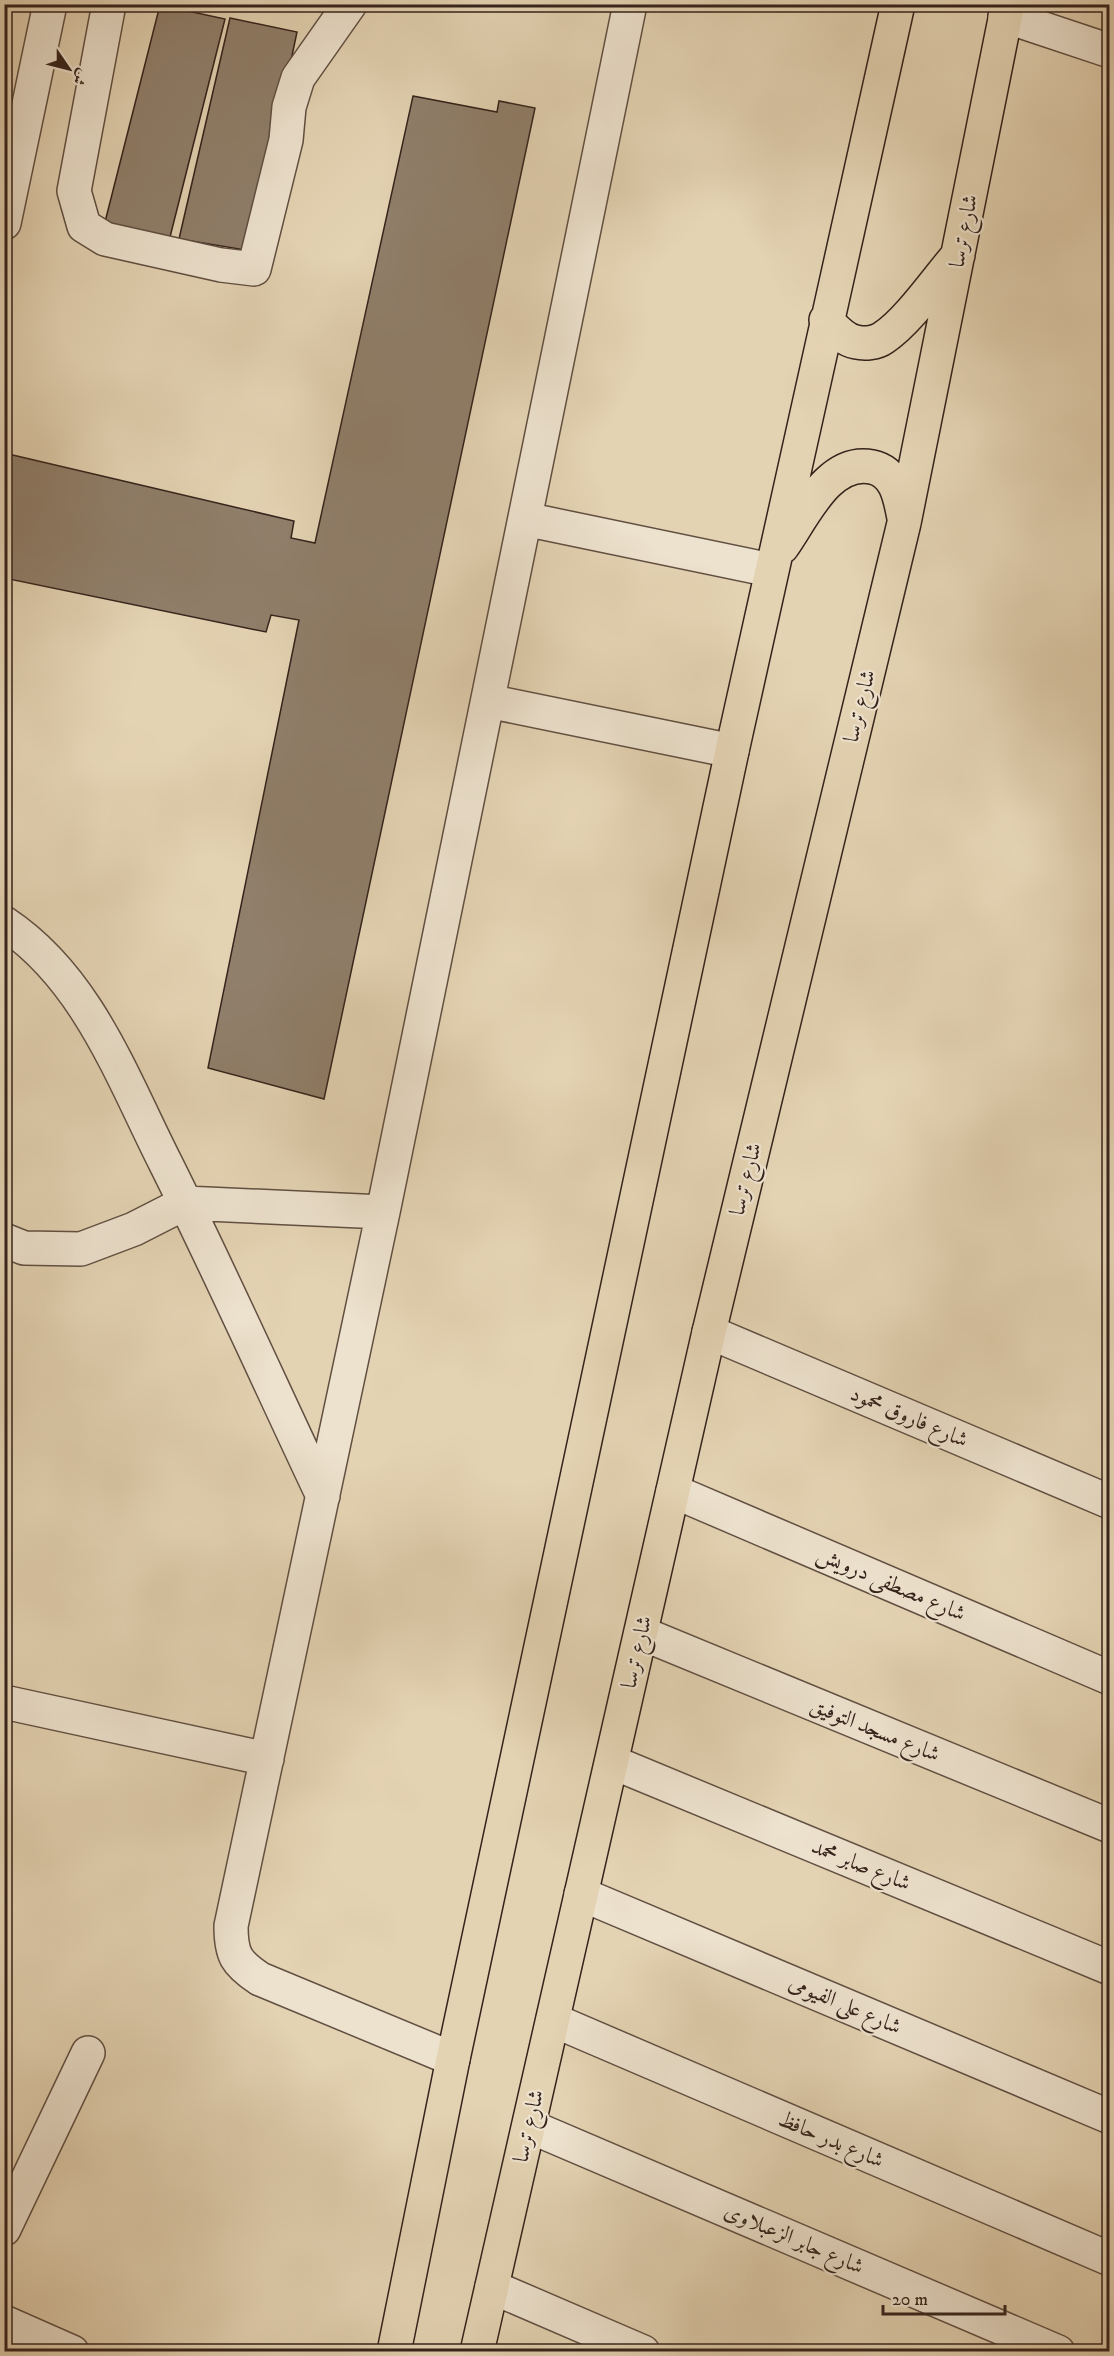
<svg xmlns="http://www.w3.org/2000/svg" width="1114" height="2356" viewBox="0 0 1114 2356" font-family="'IM FELL DW Pica',Amiri,serif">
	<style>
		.building { fill: #907f6b; stroke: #35231c; stroke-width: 1.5 }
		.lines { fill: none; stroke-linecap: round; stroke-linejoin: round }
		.minor-casing { stroke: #614f42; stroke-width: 36 }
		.major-casing { stroke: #35231c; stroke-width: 36 }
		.minor { stroke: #ede2ce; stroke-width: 33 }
		.major { stroke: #e4d3b3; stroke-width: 33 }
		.labels { text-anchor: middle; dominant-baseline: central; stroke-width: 4.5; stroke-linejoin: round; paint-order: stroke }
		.street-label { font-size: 22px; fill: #35231c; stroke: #ede2ce }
	</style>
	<rect width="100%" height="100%" fill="#e4d3b3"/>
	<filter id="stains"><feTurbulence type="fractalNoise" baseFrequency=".00333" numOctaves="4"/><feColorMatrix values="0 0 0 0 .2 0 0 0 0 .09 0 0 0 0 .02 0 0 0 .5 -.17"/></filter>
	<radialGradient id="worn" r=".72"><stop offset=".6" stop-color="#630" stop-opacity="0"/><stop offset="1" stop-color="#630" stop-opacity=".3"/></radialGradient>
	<path class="building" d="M160 5 225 19 170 237 105 222Z
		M230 18 297 32 251 251 179 239Z
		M413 96 497 112 499 101 535 108 324 1099 208 1068 299 620 271 615 266 632 4 578V453L294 521 291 538 315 543Z"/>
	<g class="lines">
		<defs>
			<path id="minor" d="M109 4 74 191 84 226 105 239 221 265 254 269 286 140 289 107 298 78 350 4
				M1005 16 1110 51
				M4 223 50 4
				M525 519 771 570
				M488 701 732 751
				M4 923C87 978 122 1077 165 1162 220 1272 270 1384 323 1496
				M4 1240 24 1248 81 1249 134 1229 185 1203 383 1212
				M709 1332 1110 1502
				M673 1491 1110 1678
				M641 1633 1110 1826
				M4 1702 267 1759
				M612 1762 1110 1968
				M581 1894 1110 2117
				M553 2020 1110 2259
				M453 2059 260 1979C236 1963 231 1955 231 1926L383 1212 630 4
				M529 2126 1058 2352
				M4 2229 88 2053
				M492 2287 643 2352
				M4 2322 72 2352"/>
			<path id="major" d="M826 320C835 329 844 340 856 342 865 344 876 343 883 338 908 322 938 278 958 255
				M782 547C803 518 828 458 872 467 896 472 900 497 904 518
				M394 2352 453 2059 732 751 898 4
				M477 2352 709 1332 904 523 1008 4"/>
		</defs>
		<use href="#minor" class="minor-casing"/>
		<use href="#major" class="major-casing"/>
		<use href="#minor" class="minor"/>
		<use href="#major" class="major"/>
	</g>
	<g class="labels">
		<g class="street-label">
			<text transform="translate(964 231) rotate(-79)">شارع ترسا</text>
			<text transform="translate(860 706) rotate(-76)">شارع ترسا</text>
			<text transform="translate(746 1179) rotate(-76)">شارع ترسا</text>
			<text transform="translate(909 1417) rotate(23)">شارع فاروق محمود</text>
			<text transform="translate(891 1584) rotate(23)">شارع مصطفى درويش</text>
			<text transform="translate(637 1652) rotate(-77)">شارع ترسا</text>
			<text transform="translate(875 1730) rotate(22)">شارع مسجد التوفيق</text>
			<text transform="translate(861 1865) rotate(22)">شارع صابر محمد</text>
			<text transform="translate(845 2005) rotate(23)">شارع على الفيومى</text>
			<text transform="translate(529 2126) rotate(-77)">شارع ترسا</text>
			<text transform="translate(831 2140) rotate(23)">شارع بدر حافظ</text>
			<text transform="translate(794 2239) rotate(23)">شارع جابر الزعبلاوى</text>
		</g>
	</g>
	<rect width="1114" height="2356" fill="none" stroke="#e4d3b3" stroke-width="24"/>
	<rect x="6" y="6" width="1102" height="2344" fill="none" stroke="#35231c" stroke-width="3"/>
	<rect x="12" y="12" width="1090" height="2332" fill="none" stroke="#35231c" stroke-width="1.5"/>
	<g transform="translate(69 69) rotate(125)" stroke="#ede2ce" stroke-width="4.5" paint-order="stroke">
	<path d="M0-4.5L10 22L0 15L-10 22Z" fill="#35231c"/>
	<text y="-9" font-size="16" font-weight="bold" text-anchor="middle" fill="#35231c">ش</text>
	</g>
	<path d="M883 2305v9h122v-9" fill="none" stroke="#35231c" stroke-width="3"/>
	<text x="892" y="2305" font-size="18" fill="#35231c" stroke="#ede2ce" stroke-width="4.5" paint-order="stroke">20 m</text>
	<rect width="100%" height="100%" filter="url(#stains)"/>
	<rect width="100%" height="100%" fill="url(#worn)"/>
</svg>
